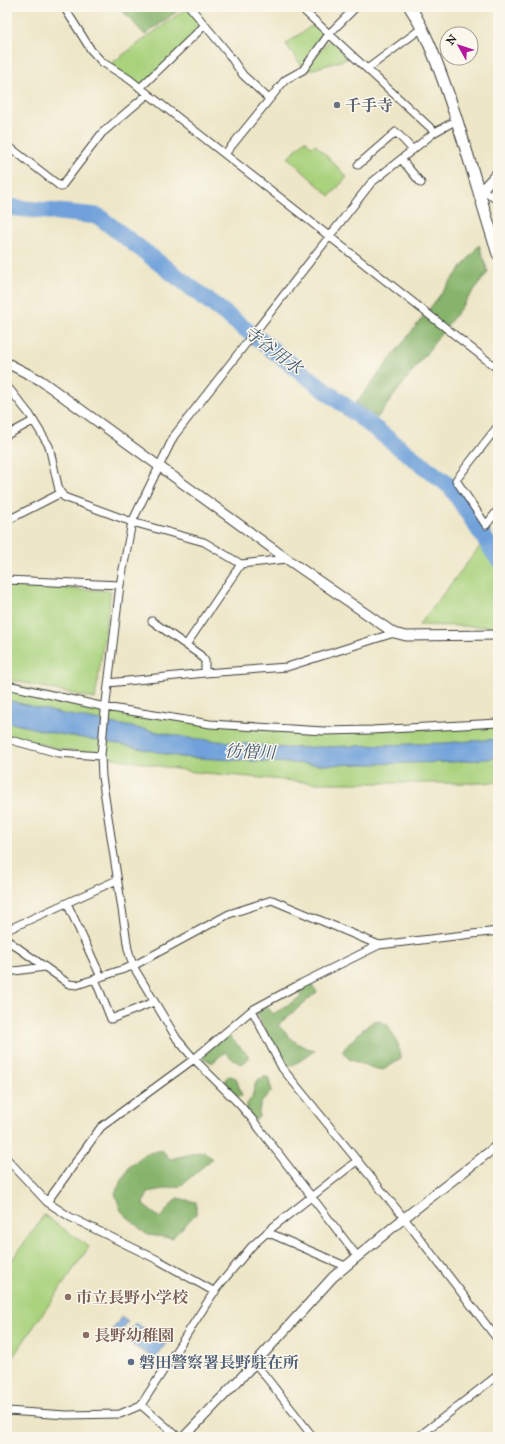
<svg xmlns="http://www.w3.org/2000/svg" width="505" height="1444" viewBox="0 0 505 1444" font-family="'IM FELL Great Primer','Noto Serif JP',serif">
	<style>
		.green { fill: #a9d27d; stroke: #62774c }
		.forest { fill: #86b46c; stroke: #516844 }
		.water { fill: #6fa1da; stroke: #465e7b }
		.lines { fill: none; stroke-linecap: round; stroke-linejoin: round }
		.river { stroke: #6fa1da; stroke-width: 17 }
		.minor-casing { stroke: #3b3a36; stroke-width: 9 }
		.tertiary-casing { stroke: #3b3a36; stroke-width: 11 }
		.secondary-casing { stroke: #3b3a36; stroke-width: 13 }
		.minor { stroke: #fff; stroke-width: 7 }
		.tertiary { stroke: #fff; stroke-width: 9 }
		.secondary { stroke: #fff; stroke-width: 11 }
		.worship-dot { fill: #6b7280; stroke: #fbf7ec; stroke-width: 1.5 }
		.education-dot { fill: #8d6e63; stroke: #fbf7ec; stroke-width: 1.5 }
		.service-dot { fill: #5c6f8a; stroke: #fbf7ec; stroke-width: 1.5 }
		.labels { text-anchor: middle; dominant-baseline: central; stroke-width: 3; stroke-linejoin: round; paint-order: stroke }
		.worship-label { font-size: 16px; font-weight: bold; fill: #5b616d; stroke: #fbf7ec; text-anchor: start }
		.education-label { font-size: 16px; font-weight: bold; fill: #785e54; stroke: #fbf7ec; text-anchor: start }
		.service-label { font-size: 16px; font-weight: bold; fill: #4e5e75; stroke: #fbf7ec; text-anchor: start }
		.water-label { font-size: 17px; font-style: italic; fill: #415871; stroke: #fbf7ec }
	</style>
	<rect width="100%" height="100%" fill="#fbf7ec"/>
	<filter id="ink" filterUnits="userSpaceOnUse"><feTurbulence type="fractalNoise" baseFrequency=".025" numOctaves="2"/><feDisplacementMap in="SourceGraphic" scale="8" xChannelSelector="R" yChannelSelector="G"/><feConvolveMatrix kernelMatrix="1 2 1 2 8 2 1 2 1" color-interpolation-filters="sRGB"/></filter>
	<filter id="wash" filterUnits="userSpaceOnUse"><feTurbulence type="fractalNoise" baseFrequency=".012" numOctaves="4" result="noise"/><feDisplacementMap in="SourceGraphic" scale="16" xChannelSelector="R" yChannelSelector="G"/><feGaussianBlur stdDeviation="0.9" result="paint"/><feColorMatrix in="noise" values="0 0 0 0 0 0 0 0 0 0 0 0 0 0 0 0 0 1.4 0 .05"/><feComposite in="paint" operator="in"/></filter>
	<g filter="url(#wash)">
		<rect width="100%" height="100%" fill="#ede6c7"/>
		<path class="green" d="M188 7 205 25 140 88 108 66Z
			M317 22 329 34 307 65 331 39 351 55 347 59 307 71 304 69 286 44Z
			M305 140 312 147 315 144 347 177 330 196 288 158Z
			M482 544 498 568V627L419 625Z
			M7 585 111 591 95 699 7 679Z
			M7 682 70 701 191 721 324 731 498 727V782L479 783H317L194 772 56 748 7 735Z
			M44 1215 89 1247 12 1358 7 1354V1267Z"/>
		<path class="forest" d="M119 7H183L145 35Z
			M479 245 488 272 377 418 356 403Z
			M310 983 317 992 278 1025C290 1037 297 1047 315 1050 305 1057 295 1067 283 1066L256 1012 267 1006 273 1014 301 997 298 989Z
			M375 1020 387 1024 398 1044 401 1059 383 1070 373 1068 349 1059 342 1051 362 1030Z
			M227 1034 250 1057 245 1062 241 1064 232 1059 225 1052 212 1063 201 1056Z
			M230 1076 236 1078 242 1096 238 1097 226 1084V1078Z
			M264 1077H268L272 1091C263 1099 258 1105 259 1117L256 1120 247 1113V1104L252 1097 256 1082Z
			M162 1150 170 1159 204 1151 212 1159 180 1186 148 1192 143 1205 160 1218 177 1198 196 1202V1214L172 1238 147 1235 121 1211 115 1193 129 1167 145 1154Z"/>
		<path class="water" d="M7 700 59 713 189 738 285 748 444 743 498 739V758L453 762 327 765 180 757 124 745 53 733 7 722Z
			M121 1317 128 1322 118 1337 111 1333Z
			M136 1323 166 1343 155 1359 124 1340Z"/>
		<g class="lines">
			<path class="river" d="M7 207 98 216 451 487 498 559"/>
		</g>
	</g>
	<g filter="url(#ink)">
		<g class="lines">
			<defs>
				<path id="minor" d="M64 7 91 50 102 62 129 79 498 369
					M190 7 227 52 243 75 269 99
					M300 7 435 132
					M367 69 422 28
					M140 88 205 25
					M7 145 61 187 102 133 148 94
					M225 154 285 80 303 70 329 34 356 7
					M401 159 421 183
					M358 165 396 132 413 150
					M482 189 498 201
					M7 386 30 415 49 446 59 490 64 497 132 522 204 542 241 564 287 559
					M498 426 456 480 486 525 498 510
					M7 435 33 421
					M7 522 12 518 61 493
					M7 580 120 585
					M152 621 200 655 205 661V673
					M186 645 241 564
					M108 683 205 673 287 667 394 633
					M7 685 105 707 210 724 324 731 372 730 498 723
					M7 739 58 753 101 756
					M67 903 101 977
					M7 930 117 880
					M7 940 69 984 77 985 133 966 229 914 272 900 379 945 498 931
					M7 972 45 967
					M95 979 111 1019 154 1002
					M252 1010 282 1068 404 1218 498 1340
					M7 1159 47 1202 70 1217 158 1260 215 1292
					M47 1202 101 1127 194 1059 252 1010 302 983 379 945
					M267 1232 345 1266
					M357 1256 252 1119 239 1104 194 1059 177 1039 133 966 128 949 102 777 101 756 105 711 120 585 132 522 174 436 371 183 435 132 457 120
					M255 1363 313 1437
					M141 1405 178 1437
					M7 1411 66 1415 120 1414 141 1405 216 1289 252 1246 273 1227 358 1160
					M418 1437 498 1375"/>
				<path id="tertiary" d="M479 193 498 172
					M7 363 40 380 54 390 287 559 394 633 406 636 498 635
					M184 1437 255 1363 333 1277 404 1218 498 1145"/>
				<path id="secondary" d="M410 7C426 32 436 60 446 88 465 142 480 198 498 254"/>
			</defs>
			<use href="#minor" class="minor-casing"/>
			<use href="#tertiary" class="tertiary-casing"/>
			<use href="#secondary" class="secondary-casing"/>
			<use href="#minor" class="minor"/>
			<use href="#tertiary" class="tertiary"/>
			<use href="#secondary" class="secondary"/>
		</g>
	</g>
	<circle class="worship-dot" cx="337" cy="105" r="4"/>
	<g class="education-dot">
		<circle cx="68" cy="1297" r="4"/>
		<circle cx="86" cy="1335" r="4"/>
	</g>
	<circle class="service-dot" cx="131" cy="1362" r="4"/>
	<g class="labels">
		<g class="worship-label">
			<text x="345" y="105">千手寺</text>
		</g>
		<g class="education-label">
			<text x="76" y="1297">市立長野小学校</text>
			<text x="94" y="1335">長野幼稚園</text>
		</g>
		<g class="service-label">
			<text x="139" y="1362">磐田警察署長野駐在所</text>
		</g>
		<g class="water-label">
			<text transform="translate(273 350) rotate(37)">寺谷用水</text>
			<text transform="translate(250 752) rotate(2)">彷僧川</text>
		</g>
	</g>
	<rect width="505" height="1444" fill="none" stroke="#fbf7ec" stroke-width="24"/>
	<g transform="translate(459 46) rotate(309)"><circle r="19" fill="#fbf7ec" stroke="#a29f99"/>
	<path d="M0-3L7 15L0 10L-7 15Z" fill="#b5179e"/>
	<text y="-6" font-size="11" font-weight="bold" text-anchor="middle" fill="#1c1c1c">N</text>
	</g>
</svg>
